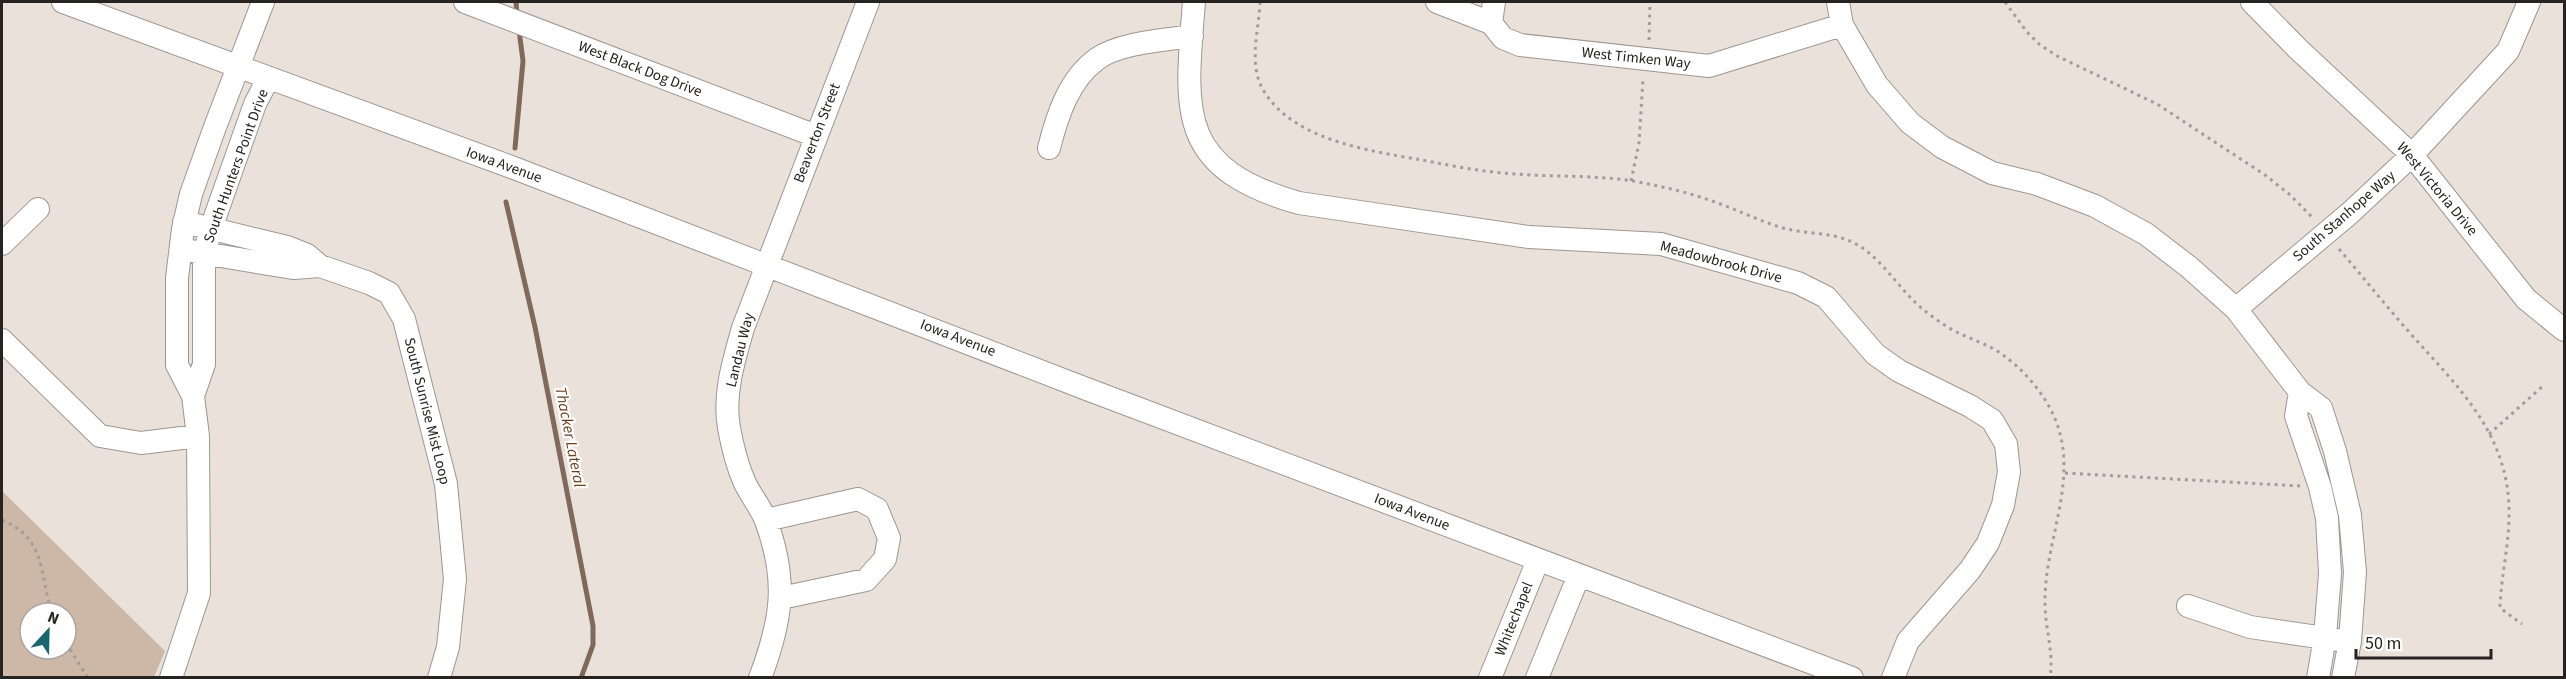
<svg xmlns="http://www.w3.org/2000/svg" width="2566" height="679" viewBox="0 0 2566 679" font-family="'Source Sans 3',sans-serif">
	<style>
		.green { fill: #cdb7a7; fill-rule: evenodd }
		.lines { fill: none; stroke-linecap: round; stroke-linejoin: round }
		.stream { stroke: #80695a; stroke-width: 5 }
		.minor-casing { stroke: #9e9690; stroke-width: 24 }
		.path { stroke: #a39c97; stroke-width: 3; stroke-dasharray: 3 4.5; stroke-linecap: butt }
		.minor { stroke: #fff; stroke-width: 22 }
		.labels { text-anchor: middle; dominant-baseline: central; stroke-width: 4.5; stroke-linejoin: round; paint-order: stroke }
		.street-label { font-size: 15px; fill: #262321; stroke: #fff }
		.water-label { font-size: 16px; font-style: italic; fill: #6c401c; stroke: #fff }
	</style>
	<rect width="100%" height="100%" fill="#eae1da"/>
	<path class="green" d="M2 491 165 651 154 677H2ZM30 613H66V649H30Z"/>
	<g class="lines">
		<path class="stream" d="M516 2 517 15
			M515 148 523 61 519 30
			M506 202 535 327 593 626V645L581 678"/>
		<defs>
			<path id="minor" d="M63 2 514 168 1084 388 1852 678
				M465 2 816 136
				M1194 2C1185 112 1176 168 1299 203L1529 237 1661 244 1798 283 1826 297 1875 354 1899 371 1970 406 1992 420 2006 444 2009 472 2003 505 1988 543 1970 570 1908 641 1893 678
				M1437 2 1491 23 1503 38 1520 45 1709 66 1842 25
				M1838 2 1842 25 1877 85 1910 123 1942 147 1992 173 2037 184 2095 206 2146 234 2189 267 2236 309 2300 392
				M2252 2 2298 49 2412 155 2526 299 2564 330
				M1491 23 1494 2
				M1049 148C1057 116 1069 79 1097 59 1118 43 1165 40 1192 36
				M184 222 287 247 307 255 320 266 369 283 389 293 404 319 446 484 455 579 448 647 439 678
				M2 244 38 209
				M191 251 293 268 320 266
				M2236 309 2350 213 2412 155 2508 51 2529 2
				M2 340 100 436 141 443 198 436
				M193 396 204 364V257L210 231 255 104 268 79
				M766 520 858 499 877 509 889 538 885 559 866 580 781 598
				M2188 606 2250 627 2339 640
				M171 678 199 593 198 436 193 396 177 365V278L183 229 191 194 215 127 263 2
				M760 678C782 620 788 580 766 521 761 507 750 495 744 481 737 465 732 444 729 428 723 394 734 360 743 328L868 2
				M1490 678 1538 560
				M1537 678 1579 575
				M2318 678 2325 637 2330 574 2327 518 2320 487 2296 416 2300 392 2321 408 2335 451 2350 515 2355 572 2350 641 2343 678"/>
		</defs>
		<use href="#minor" class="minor-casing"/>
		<path class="path" d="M1260 2C1259 32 1247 65 1265 93 1296 141 1371 151 1422 160 1452 166 1484 172 1515 174 1554 177 1595 175 1633 181 1660 186 1687 192 1712 201 1736 209 1759 221 1783 228 1804 234 1829 232 1850 241 1875 252 1891 277 1909 296 1919 307 1931 316 1943 324 1960 336 1981 341 1999 352 2025 370 2050 399 2059 430 2076 487 2044 545 2045 603 2045 628 2054 652 2050 678
			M2005 2 2027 32 2039 44 2057 56 2157 104 2265 175 2289 194 2314 219
			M1649 40 1650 2
			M1631 181 1639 143 1643 79
			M2339 249C2363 277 2386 306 2410 333 2457 386 2507 432 2509 508 2510 542 2501 575 2500 608L2522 624
			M2489 434 2543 386
			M2065 473 2300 486
			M2 520C47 539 39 574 52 613
			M66 643 88 678"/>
		<use href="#minor" class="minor"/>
	</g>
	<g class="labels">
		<g class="street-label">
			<text transform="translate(1636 58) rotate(6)">West Timken Way</text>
			<text transform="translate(640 69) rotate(21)">West Black Dog Drive</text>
			<text transform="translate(817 133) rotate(-69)">Beaverton Street</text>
			<text transform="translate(504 165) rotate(20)">Iowa Avenue</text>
			<text transform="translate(236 166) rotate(-70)">South Hunters Point Drive</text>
			<text transform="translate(2437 189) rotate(50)">West Victoria Drive</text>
			<text transform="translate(2344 216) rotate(-41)">South Stanhope Way</text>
			<text transform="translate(1721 262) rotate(15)">Meadowbrook Drive</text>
			<text transform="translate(958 338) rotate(21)">Iowa Avenue</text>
			<text transform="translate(740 350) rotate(-76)">Landau Way</text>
			<text transform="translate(427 411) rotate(76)">South Sunrise Mist Loop</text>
			<text transform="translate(1412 512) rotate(21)">Iowa Avenue</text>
			<text transform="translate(1514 619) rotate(-68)">Whitechapel</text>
		</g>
		<g class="water-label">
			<text transform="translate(570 437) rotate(79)">Thacker Lateral</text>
		</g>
	</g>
	<rect width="2566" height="679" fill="none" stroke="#262321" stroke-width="6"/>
	<g transform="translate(48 631) rotate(22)"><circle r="28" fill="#ffffff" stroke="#a8a7a6" stroke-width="1.5"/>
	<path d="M0-4.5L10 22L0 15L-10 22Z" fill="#19666e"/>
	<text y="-9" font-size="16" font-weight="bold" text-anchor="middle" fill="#262321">N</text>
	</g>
	<path d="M2356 649v9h135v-9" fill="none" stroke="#262321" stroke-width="3"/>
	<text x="2365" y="649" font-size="18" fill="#262321" stroke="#ffffff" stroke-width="4.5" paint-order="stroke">50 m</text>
</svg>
